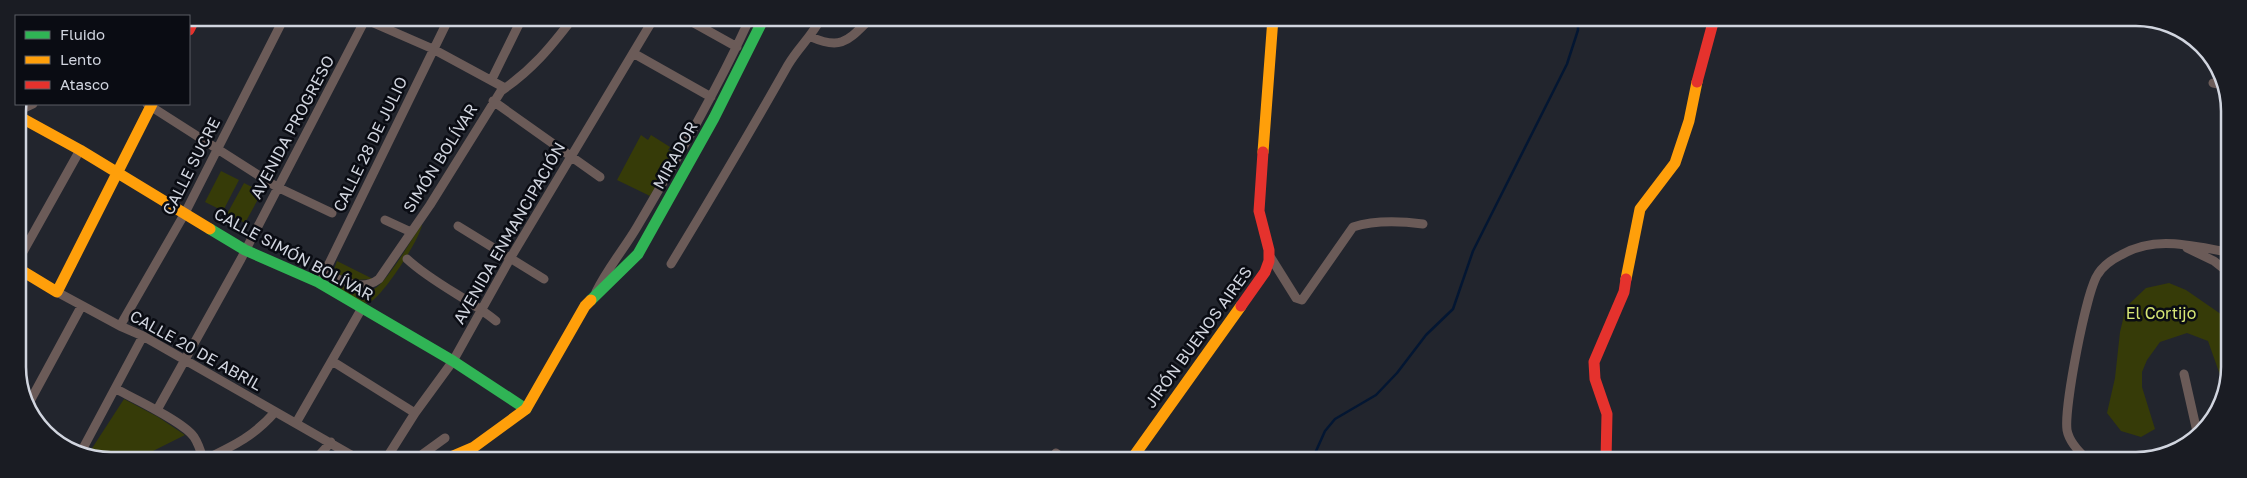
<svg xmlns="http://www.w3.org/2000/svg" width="2247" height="478" viewBox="0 0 2247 478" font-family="'Golos Text',sans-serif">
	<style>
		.green { fill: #363b08 }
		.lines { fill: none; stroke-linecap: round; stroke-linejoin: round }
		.stream { stroke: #031632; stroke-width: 2.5 }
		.street { stroke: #6b5b58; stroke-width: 9 }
		.fast { stroke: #30b455; stroke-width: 11 }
		.slow { stroke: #ff9f0a; stroke-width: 11 }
		.jam { stroke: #e5322d; stroke-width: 11 }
		.labels { text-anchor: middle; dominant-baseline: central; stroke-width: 5; stroke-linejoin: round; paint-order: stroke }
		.street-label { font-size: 16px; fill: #d1d5df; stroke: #0a0c13 }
		.park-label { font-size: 16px; fill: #d7e775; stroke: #0a0c13 }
		.rim { fill: none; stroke: #d1d5df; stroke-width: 2.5 }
	</style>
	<rect width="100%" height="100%" fill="#22252d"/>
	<path class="green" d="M641 135 648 140 651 135 670 147 668 150 675 153 650 196 617 180Z
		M221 171 239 180 223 211 205 202Z
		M244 183 262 192 245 223 227 214Z
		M422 224C422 236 381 300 368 303 362 304 343 290 337 287L340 285C351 289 362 292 374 289 386 284 413 237 422 224Z
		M337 261 373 279 353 280 333 272Z
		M2169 283 2186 290 2228 319V385L2225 389 2208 341 2187 333 2160 342 2147 360 2142 372V387L2155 429 2141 437 2121 431 2107 413 2115 378 2120 332 2126 307 2146 288Z
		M124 399 158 417 185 435 137 459H93L87 456Z"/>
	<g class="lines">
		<path class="stream" d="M1312 460 1325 431 1335 419 1376 395 1397 373 1426 335 1453 309 1473 251 1567 64 1578 30V19"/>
		<path class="street" d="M362 18 433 49 505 88
			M685 18 737 47
			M811 37C843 51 849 39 871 18
			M633 53 711 97
			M492 79 522 18
			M2213 83 2224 85
			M493 101 600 177
			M147 104 277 187 332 213
			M18 111 33 104
			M385 220 411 232
			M458 226 544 279
			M2187 248 2214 261 2228 272
			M1271 258 1296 298 1302 300 1353 227C1375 220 1400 221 1423 224
			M19 259 80 150
			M407 259C434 284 468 298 496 321
			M671 264C711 198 750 132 788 65 798 48 812 36 821 18
			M325 273C341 281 362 292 379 279L430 205 501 91C532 70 550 48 573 18
			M323 276 449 18
			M57 292 120 326 143 336 358 459
			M596 292C607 269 624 249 637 227 677 159 717 90 750 18
			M120 326 185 213 284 18
			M332 361 415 413
			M2184 374 2198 436
			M116 389C133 398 184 422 194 437 198 443 201 452 203 459
			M29 403 81 307
			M157 410 241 259 366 18
			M296 423 362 308
			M81 452 143 336
			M1056 453 1064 459
			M206 459C235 445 254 436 275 412
			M316 459 331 442
			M386 459 415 413 453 361 511 257 654 18
			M416 459 445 438
			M2088 460C2080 453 2069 441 2067 430 2064 408 2086 291 2098 274 2103 266 2113 259 2121 255 2156 235 2191 246 2228 252"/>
		<path class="fast" d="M210 229 245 250 318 282 453 361 526 409
			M591 300 638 254 714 118 764 18"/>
		<path class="slow" d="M18 116 80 150 210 229
			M1263 152 1273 18
			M19 269 57 292 152 104
			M1626 279 1640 209 1675 163 1689 121 1697 82
			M446 459 474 447 526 409 585 306 591 300
			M1131 460 1241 306"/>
		<path class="jam" d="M189 30 195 18
			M1697 82 1714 19
			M1241 306 1265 272 1269 261V250L1259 211 1263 152
			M1606 460 1607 414 1595 379 1594 362 1624 292 1626 279"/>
	</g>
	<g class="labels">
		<g class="street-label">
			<text transform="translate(292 127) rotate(-62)">AVENIDA PROGRESO</text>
			<text transform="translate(370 144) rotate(-64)">CALLE 28 DE JULIO</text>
			<text transform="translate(675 155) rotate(-61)">MIRADOR</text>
			<text transform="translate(440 158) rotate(-58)">SIMÓN BOLÍVAR</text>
			<text transform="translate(191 166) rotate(-63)">CALLE SUCRE</text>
			<text transform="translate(509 233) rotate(-60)">AVENIDA ENMANCIPACIÓN</text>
			<text transform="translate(294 254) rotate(28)">CALLE SIMÓN BOLÍVAR</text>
			<text transform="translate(1198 337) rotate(-54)">JIRÓN BUENOS AIRES</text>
			<text transform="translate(196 350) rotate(29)">CALLE 20 DE ABRIL</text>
		</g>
		<g class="park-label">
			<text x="2161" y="313">El Cortijo</text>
		</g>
	</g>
	<path d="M0 0H2247V478H0ZM111 26H2136A85 85 0 0 1 2221 111V367A85 85 0 0 1 2136 452H111A85 85 0 0 1 26 367V111A85 85 0 0 1 111 26Z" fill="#1a1c23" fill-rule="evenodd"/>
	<path class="rim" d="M111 26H2136A85 85 0 0 1 2221 111V367A85 85 0 0 1 2136 452H111A85 85 0 0 1 26 367V111A85 85 0 0 1 111 26Z"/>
	<rect x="15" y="15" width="175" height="90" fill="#0a0c13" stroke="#5a5c65"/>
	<rect x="25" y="31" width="25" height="8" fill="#30b455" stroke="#5a5c65"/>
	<text x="60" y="40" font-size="15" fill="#d1d5df">Fluido</text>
	<rect x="25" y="56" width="25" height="8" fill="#ff9f0a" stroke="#5a5c65"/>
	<text x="60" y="65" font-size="15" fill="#d1d5df">Lento</text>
	<rect x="25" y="81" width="25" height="8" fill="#e5322d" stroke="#5a5c65"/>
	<text x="60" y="90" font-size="15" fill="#d1d5df">Atasco</text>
</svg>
